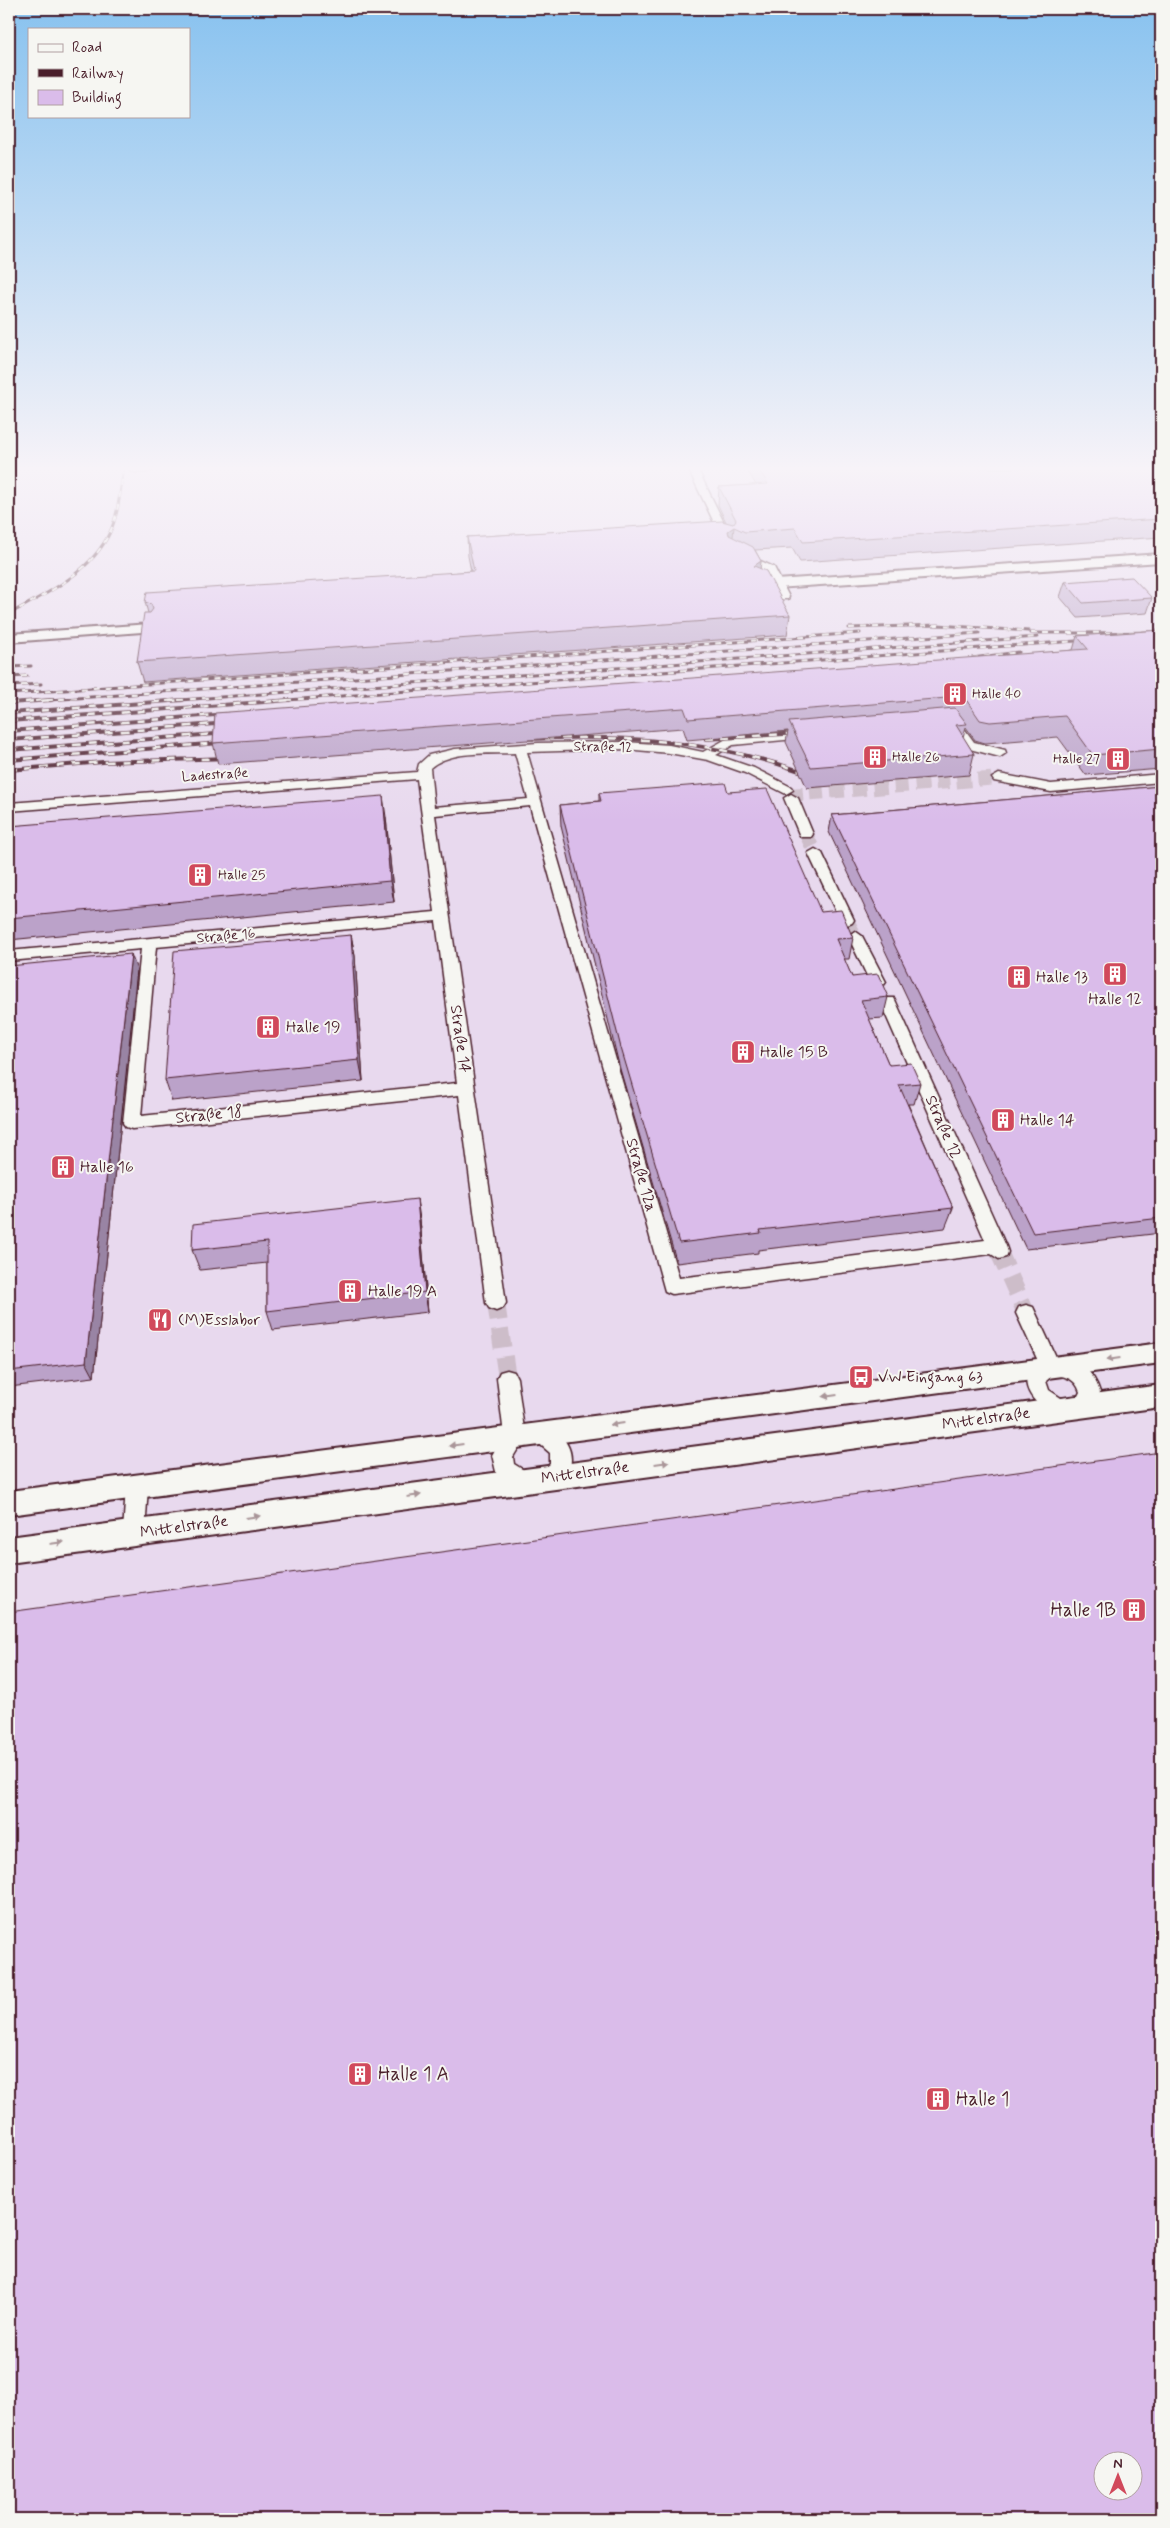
<svg xmlns="http://www.w3.org/2000/svg" width="1170" height="2528" viewBox="0 0 1170 2528" font-family="Mynerve,sans-serif">
	<style>
		.built { fill: #e8d9ee; fill-rule: evenodd }
		.lines { fill: none; stroke-linecap: round; stroke-linejoin: round }
		.minor-tunnel-far1 { stroke: #cdbdc9; stroke-width: 14; stroke-dasharray: 14 7; stroke-linecap: butt }
		.minor-tunnel { stroke: #cdbdc9; stroke-width: 18; stroke-dasharray: 18 9; stroke-linecap: butt }
		.minor-casing { stroke: #4a1f2b; stroke-width: 3 }
		.tertiary-casing { stroke: #4a1f2b; stroke-width: 4 }
		.minor { fill: #f6f6f2; fill-rule: evenodd }
		.tertiary { fill: #f6f6f2; fill-rule: evenodd }
		.rail-far1-casing { stroke: #4a1f2b; stroke-width: 3 }
		.rail-casing { stroke: #4a1f2b; stroke-width: 4 }
		.rail-far1 { stroke: #f6f6f2; stroke-width: 2; stroke-dasharray: 6; stroke-linecap: butt }
		.rail { stroke: #f6f6f2; stroke-width: 2.5; stroke-dasharray: 8; stroke-linecap: butt }
		.wall { fill: #bba2c9; stroke: #4a1f2b }
		.shaded-wall { fill: #9984a4; stroke: #4a1f2b }
		.building { fill: #dabcea; stroke: #4a1f2b; fill-rule: evenodd }
		.oneway { fill: #a99598 }
		.labels { text-anchor: middle; dominant-baseline: central; stroke-width: 4; stroke-linejoin: round; paint-order: stroke }
		.far-poi-label { font-size: 14px; fill: #4a1f2b; stroke: #f6f6f2; text-anchor: start }
		.far-street-label { font-size: 14px; fill: #4a1f2b; stroke: #f6f6f2 }
		.poi-label { font-size: 16px; fill: #4a1f2b; stroke: #f6f6f2; text-anchor: start }
		.street-label { font-size: 16px; fill: #4a1f2b; stroke: #f6f6f2 }
		.near-poi-label { font-size: 19px; fill: #4a1f2b; stroke: #f6f6f2; text-anchor: start }
	</style>
	<rect width="100%" height="100%" fill="#eee5f0"/>
	<filter id="ink" filterUnits="userSpaceOnUse"><feTurbulence type="fractalNoise" baseFrequency=".02" numOctaves="2"/><feDisplacementMap in="SourceGraphic" scale="10" xChannelSelector="R" yChannelSelector="G"/><feConvolveMatrix kernelMatrix="1 2 1 2 8 2 1 2 1" color-interpolation-filters="sRGB"/></filter>
	<g filter="url(#ink)">
		<path class="built" d="M9 468H1161V2519H9ZM1102 2460H1132V2490H1102Z"/>
		<g class="lines">
			<path class="minor-tunnel-far1" d="M789 795 999 778
				M806 834 815 853
				M847 920 855 936"/>
			<path class="minor-tunnel" d="M999 1252 1026 1313
				M496 1303 507 1378"/>
			<defs>
				<path id="minor" d="M129 468H156C150 473 137 473 130 471Z
					M688 468H697L732 539 731 541 722 539Z
					M738 551 774 567 789 597 788 599H780L766 571 734 556V552Z
					M954 719 958 720 974 742 1005 750 1006 753 1000 757 966 748 951 727H942L940 724 942 721Z
					M811 730 815 731 817 734 815 737 733 745 716 755 754 768 791 787 793 790 786 794 745 773 708 760 669 753 625 749 527 752 679 1278 985 1240 880 1002 882 998H894L896 1002 1006 1246 1008 1252 1006 1257 999 1259 991 1254 672 1294 665 1291 530 806 435 815 506 1303 503 1308 496 1311 489 1308 486 1303 459 1095 132 1129 126 1127 123 1123 141 949 9 961V951L435 912 417 779 9 811V803L417 772 419 764 429 755 455 749 538 743 625 742 669 745 703 752 730 737ZM515 753 528 799 434 807 430 768C450 750 489 754 515 753ZM436 921 457 1083 141 1116 156 947Z
					M999 774 1051 784 1161 774V782L1051 792 994 781 992 778Z
					M791 794 798 798 813 834 811 837H801L799 834 784 798Z
					M815 849 822 853 854 920 852 923 847 925 840 920 808 853Z
					M855 931 862 936 886 982 883 986H873L870 982 848 936Z
					M1026 1305 1033 1307 1057 1359C1080 1361 1093 1370 1100 1392L1093 1408C1083 1412 1074 1416 1063 1415 1039 1414 1009 1380 1039 1363L1016 1313 1019 1307ZM1053 1375C1066 1376 1076 1379 1080 1392L1078 1396 1061 1398 1049 1390 1046 1381Z
					M507 1370 514 1372 517 1378 525 1437 513 1457 514 1464 530 1474 533 1481 530 1488 522 1491 497 1476 492 1455 504 1435 497 1378 500 1372Z
					M542 1425C565 1433 578 1452 567 1476L549 1487 541 1485 538 1478 541 1471 550 1464V1453L535 1440 532 1434 535 1428Z
					M137 1476 145 1479 148 1486 145 1533 142 1540 134 1543 126 1540 123 1533 126 1486 129 1479Z"/>
				<path id="tertiary" d="M1161 554V562L761 589 754 585 761 581Z
					M150 624 155 625 157 628 155 631 9 642V634Z
					M1161 1343V1363L9 1515V1491Z
					M1161 1385V1407L9 1563V1537Z"/>
			</defs>
			<use href="#minor" class="minor-casing"/>
			<use href="#tertiary" class="tertiary-casing"/>
			<use href="#minor" class="minor"/>
			<use href="#tertiary" class="tertiary"/>
			<defs>
				<path id="rail-far1" d="M9 614C46 594 91 573 110 532 119 513 120 489 124 468
					M849 628 938 625 1029 631
					M1031 633H1088
					M1081 633 1161 632
					M972 658 1019 652
					M9 667 31 666
					M9 677 27 676
					M9 686 41 684
					M9 694 860 633
					M35 701 979 633
					M166 701 1038 637
					M274 701 1089 640"/>
				<path id="rail" d="M9 703 52 700
					M9 713 183 700
					M9 721 290 700
					M9 731 228 714
					M529 739C625 735 709 740 800 771
					M706 739 800 733
					M9 740 228 723
					M9 750 228 733
					M9 760 220 743
					M9 770 103 762 230 758"/>
			</defs>
			<use href="#rail-far1" class="rail-far1-casing"/>
			<use href="#rail" class="rail-casing"/>
			<use href="#rail-far1" class="rail-far1"/>
			<use href="#rail" class="rail"/>
		</g>
		<path class="wall" d="M746 468H1161V537L800 562 792 548 755 550 761 561 760 569 790 615 787 635 143 682 137 662 148 613 145 602 471 571 468 556 467 537 726 522 718 505 719 487 756 485Z
			M1065 582 1152 598 1147 613 1078 618 1060 597Z
			M1161 630V769L1086 775 1058 737 985 743 975 740 966 727 963 737 974 754 969 775 807 788 786 742 788 731 687 740 683 728 218 764 213 743 1073 650 1077 636Z
			M1161 786V1233L1026 1249 829 832 832 815Z
			M728 792 821 912 853 938 849 959H844L852 977 888 997 883 1018 869 1019 889 1065 920 1083 914 1104H908L953 1208 945 1228 758 1250V1253L677 1263 620 1069 561 826 560 805 599 801V793Z
			M386 817 394 902 9 940V826Z
			M351 935 355 956 363 1081 172 1101 165 1080Z
			M9 966 137 970 94 1377 9 1387Z
			M420 1219 428 1312 273 1330 267 1311V1263L200 1270 192 1250Z"/>
		<path class="shaded-wall" d="M734 527 732 546 728 531Z
			M761 561 759 580 754 566Z
			M383 796 386 817 394 902 390 881Z
			M351 935 355 956 363 1081 359 1060Z
			M131 954 137 970 94 1377 86 1362Z
			M417 1199 420 1219 428 1312 425 1292Z"/>
		<path class="building" d="M758 468H1161V519L803 542 795 528 745 532 734 527 728 531 729 535 753 547 761 561 754 566 766 571 790 615 137 662 144 613H150L153 609 151 604 145 602 147 592 474 571 467 537 722 521 733 524 736 520 719 487 768 484Z
			M1132 577 1152 598 1083 603 1065 582Z
			M1161 630V749L1093 755 1065 716 990 722 980 720 965 698 959 697 688 719 684 708 213 743 215 713 1088 649 1077 636Z
			M955 708 967 724 956 725 974 754 811 767 789 722Z
			M725 783 728 792 767 789 821 912 841 910 853 938 836 939 852 977 878 974 888 997 861 1000 889 1065 911 1063 920 1083 899 1085 953 1208 760 1230 761 1233 679 1243 621 1048 560 805 601 801 599 793Z
			M1161 786V1218L1033 1233 832 815Z
			M383 796 390 881 9 918V826Z
			M351 935 359 1060 165 1080 174 951Z
			M131 954 86 1362 9 1371V966Z
			M417 1199 425 1292 267 1311V1242L192 1250 193 1224Z
			M1161 1452V2519H9V1612ZM1102 2460H1132V2490H1102Z"/>
		<defs><path id="oneway-solid" d="M-6-.8H1V-3.2L6.5 0L1 3.2V.8H-6Z" transform="scale(1.25)"/></defs>
		<g class="oneway">
			<use href="#oneway-solid" transform="translate(1113 1359) rotate(172)"/>
			<use href="#oneway-solid" transform="translate(830 1396) rotate(173)"/>
			<use href="#oneway-solid" transform="translate(617 1424) rotate(172)"/>
			<use href="#oneway-solid" transform="translate(456 1445) rotate(173)"/>
			<use href="#oneway-solid" transform="translate(662 1463) rotate(-8)"/>
			<use href="#oneway-solid" transform="translate(414 1496) rotate(-8)"/>
			<use href="#oneway-solid" transform="translate(253 1517) rotate(-8)"/>
			<use href="#oneway-solid" transform="translate(57 1543) rotate(-8)"/>
		</g>
	</g>
	<linearGradient id="sky" x2="0" y2="1"><stop stop-color="#88c2ef"/><stop offset="0.57" stop-color="#f7f3f8"/><stop offset="1" stop-color="#f7f3f8" stop-opacity="0"/></linearGradient>
	<rect width="1170" height="822" fill="url(#sky)"/>
	<defs>
		<symbol id="building-square" viewBox="-11 -11 22 22"><rect x="-9" y="-9" width="18" height="18" rx="4" fill="#d1495b" stroke="#f6f6f2"/><path d="M-4-6H4V6H1V3H-1V6H-4ZM-2.5-4.3h1.7v1.8h-1.7ZM.8-4.3h1.7v1.8H.8ZM-2.5-1h1.7V.8h-1.7ZM.8-1h1.7V.8H.8Z" fill="#fff"/></symbol>
		<symbol id="restaurant-square" viewBox="-11 -11 22 22"><rect x="-9" y="-9" width="18" height="18" rx="4" fill="#d1495b" stroke="#f6f6f2"/><path d="M-5-6h1v4h1v-4h1v4h1v-4h1v5L-1.5 .5V6h-2V.5L-5-1ZM5-6V6H3V1.5H1.5Q1.5-4 5-6Z" fill="#fff"/></symbol>
		<symbol id="bus-square" viewBox="-11 -11 22 22"><rect x="-9" y="-9" width="18" height="18" rx="4" fill="#d1495b" stroke="#f6f6f2"/><path d="M-5-6H5V4H4V6H2V4H-2V6H-4V4H-5ZM-3.5-4V0h7V-4ZM-3.5 1.2v1.5H-2V1.2ZM2 1.2v1.5H3.5V1.2Z" fill="#fff"/></symbol>
	</defs>
	<g fill-rule="evenodd">
		<use href="#building-square" x="941" y="680" width="28" height="28"/>
		<use href="#building-square" x="861" y="743" width="28" height="28"/>
		<use href="#building-square" x="1104" y="745" width="28" height="28"/>
		<use href="#building-square" x="186" y="861" width="28" height="28"/>
		<use href="#building-square" x="1101" y="960" width="28" height="28"/>
		<use href="#building-square" x="1005" y="963" width="28" height="28"/>
		<use href="#building-square" x="254" y="1013" width="28" height="28"/>
		<use href="#building-square" x="729" y="1038" width="28" height="28"/>
		<use href="#building-square" x="989" y="1106" width="28" height="28"/>
		<use href="#building-square" x="49" y="1153" width="28" height="28"/>
		<use href="#building-square" x="336" y="1277" width="28" height="28"/>
		<use href="#restaurant-square" x="146" y="1306" width="28" height="28"/>
		<use href="#bus-square" x="847" y="1363" width="28" height="28"/>
		<use href="#building-square" x="1120" y="1596" width="28" height="28"/>
		<use href="#building-square" x="346" y="2060" width="28" height="28"/>
		<use href="#building-square" x="924" y="2085" width="28" height="28"/>
	</g>
	<g class="labels">
		<g class="far-poi-label">
			<text x="972" y="694">Halle 40</text>
			<text x="892" y="757">Halle 26</text>
			<text x="1100" y="759" text-anchor="end">Halle 27</text>
			<text x="218" y="875">Halle 25</text>
		</g>
		<g class="far-street-label">
			<text transform="translate(603 747) rotate(1)">Straße 12</text>
			<text transform="translate(215 775) rotate(-4)">Ladestraße</text>
			<text transform="translate(226 936) rotate(-5)">Straße 16</text>
		</g>
		<g class="poi-label">
			<text x="1036" y="977">Halle 13</text>
			<text x="1115" y="999" text-anchor="middle">Halle 12</text>
			<text x="286" y="1027">Halle 19</text>
			<text x="760" y="1052">Halle 15 B</text>
			<text x="1020" y="1120">Halle 14</text>
			<text x="80" y="1167">Halle 16</text>
			<text x="368" y="1291">Halle 19 A</text>
			<text x="178" y="1320">(M)Esslabor</text>
			<text x="878" y="1377">VW Eingang 63</text>
		</g>
		<g class="street-label">
			<text transform="translate(460 1039) rotate(82)">Straße 14</text>
			<text transform="translate(209 1115) rotate(-6)">Straße 18</text>
			<text transform="translate(943 1127) rotate(66)">Straße 12</text>
			<text transform="translate(641 1175) rotate(74)">Straße 12a</text>
			<text transform="translate(986 1419) rotate(-8)">Mittelstraße</text>
			<text transform="translate(585 1473) rotate(-8)">Mittelstraße</text>
			<text transform="translate(184 1527) rotate(-8)">Mittelstraße</text>
		</g>
		<g class="near-poi-label">
			<text x="1116" y="1610" text-anchor="end">Halle 1B</text>
			<text x="378" y="2074">Halle 1 A</text>
			<text x="956" y="2099">Halle 1</text>
		</g>
	</g>
	<rect width="1170" height="2528" fill="none" stroke="#f6f6f2" stroke-width="30"/>
	<rect x="15" y="15" width="1140" height="2498" fill="none" stroke="#4a1f2b" stroke-width="2" filter="url(#ink)"/>
	<rect x="28" y="28" width="162" height="90" fill="#f6f6f2" stroke="#b1a0a2"/>
	<rect x="38" y="44" width="25" height="8" fill="#f6f6f2" stroke="#b1a0a2"/>
	<text x="72" y="52" font-size="15" fill="#4a1f2b">Road</text>
	<rect x="38" y="69" width="25" height="8" fill="#4a1f2b" stroke="#b1a0a2"/>
	<text x="72" y="78" font-size="15" fill="#4a1f2b">Railway</text>
	<rect x="38" y="90" width="25" height="15" fill="#dabcea" stroke="#b1a0a2"/>
	<text x="72" y="102" font-size="15" fill="#4a1f2b">Building</text>
	<g transform="translate(1118 2476)"><circle r="24" fill="#f6f6f2" stroke="#b1a0a2"/>
	<path d="M0-4L9 19L0 12L-9 19Z" fill="#d1495b"/>
	<text y="-8" font-size="14" font-weight="bold" text-anchor="middle" fill="#4a1f2b">N</text>
	</g>
</svg>
